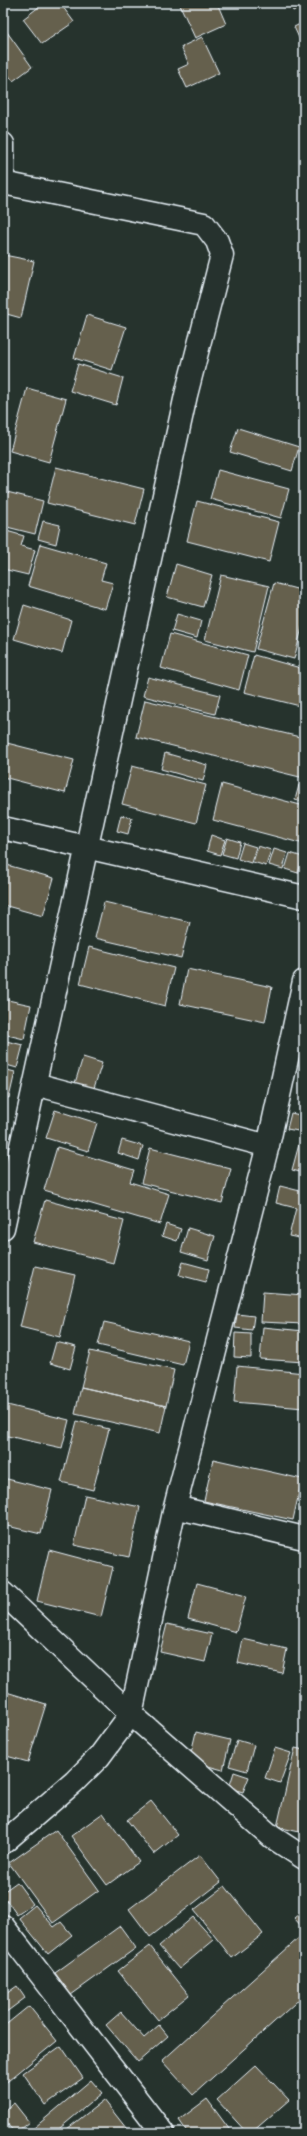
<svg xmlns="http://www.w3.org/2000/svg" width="307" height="2136" viewBox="0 0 307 2136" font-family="Kalam,sans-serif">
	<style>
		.building { fill: #65604e; stroke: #e8f1f8 }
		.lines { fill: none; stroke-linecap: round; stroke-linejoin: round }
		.minor-casing { stroke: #e8f1f8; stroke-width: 25 }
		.minor { stroke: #26332d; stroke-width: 22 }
	</style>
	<rect width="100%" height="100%" fill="#26332d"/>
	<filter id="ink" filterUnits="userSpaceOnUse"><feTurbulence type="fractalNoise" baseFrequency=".025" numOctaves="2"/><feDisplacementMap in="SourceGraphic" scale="8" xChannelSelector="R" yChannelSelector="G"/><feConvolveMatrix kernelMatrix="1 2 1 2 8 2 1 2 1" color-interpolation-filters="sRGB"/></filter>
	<g filter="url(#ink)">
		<path class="building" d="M44 3H60L74 22 42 44 23 19Z
			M179 3H217L226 24 195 38Z
			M290 3H304V6L293 11Z
			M304 22V49L294 27Z
			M7 32 32 67 13 81 3 68V35Z
			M202 37 219 73 187 88 178 69 189 64 181 47Z
			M4 255 34 261 21 318 3 313Z
			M87 315 126 327 112 370 74 358Z
			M78 364 123 378 116 405 70 391Z
			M27 388 66 399 49 462 10 451Z
			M238 428 299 447 292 471 230 452Z
			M56 467 144 489 135 525 47 503Z
			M218 470 289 489 281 518 210 499Z
			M3 491 43 501 35 534 3 526Z
			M197 501 279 522 269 562 187 541Z
			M43 521 60 525 56 544 38 539Z
			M3 530 24 536 21 546 35 550 28 575 3 569Z
			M40 544 106 563 101 580 113 583 105 609 28 586Z
			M176 564 212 575 203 607 167 597Z
			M221 575 269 586 253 652 205 640Z
			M274 583 304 591V620L294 659 256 649Z
			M3 604 6 605 3 616Z
			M24 605 71 620 62 653 14 639Z
			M177 614 201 621 197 638 172 631Z
			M170 634 248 655 239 690 161 668Z
			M254 655 304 669V707L244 692Z
			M148 677 220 695 215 714 143 696Z
			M145 700 304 738V778L136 737Z
			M3 742 74 760 65 793 3 777Z
			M165 753 207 765 203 781 161 769Z
			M132 766 206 785 196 823 122 804Z
			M222 784 304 806V844L213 820Z
			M299 785 304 786V802L295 800Z
			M121 815 132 818 128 834 117 831Z
			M211 835 225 840 220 855 207 851Z
			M227 838 240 842 236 858 222 854Z
			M243 843 256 847 251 863 238 859Z
			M258 846 271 850 266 866 253 862Z
			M274 849 287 853 283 869 269 865Z
			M290 853 303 857 298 873 285 869Z
			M3 864 54 878 43 916 3 905Z
			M104 902 190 922 181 958 95 938Z
			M89 947 174 968 165 1006 80 984Z
			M187 969 272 987 265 1022 180 1004Z
			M3 999 31 1005 24 1039 3 1034Z
			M6 1041 23 1045 17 1068 3 1064V1051Z
			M83 1057 102 1063 94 1088 75 1083Z
			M3 1069 15 1072 9 1098 3 1096Z
			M55 1110 97 1123 88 1151 46 1138Z
			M3 1111 6 1112 3 1122Z
			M291 1113 304 1116V1132L287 1129Z
			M301 1137H304V1173L292 1170Z
			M122 1140 143 1146 139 1160 118 1153Z
			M57 1147 134 1170 130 1182 169 1194 160 1224 44 1190Z
			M150 1148 231 1169 222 1203 141 1183Z
			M280 1186 304 1192V1239L289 1236 296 1208 276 1203Z
			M45 1200 124 1221 113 1263 33 1242Z
			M166 1224 181 1229 177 1241 162 1236Z
			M188 1228 215 1236 208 1260 181 1252Z
			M183 1262 209 1269 206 1282 179 1275Z
			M35 1266 75 1275 60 1337 20 1327Z
			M263 1292 304 1295V1324L261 1322Z
			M237 1314 254 1316 252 1330 235 1328Z
			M104 1322 189 1341 183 1365 98 1345Z
			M263 1327 304 1331V1362L260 1359Z
			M235 1333 251 1334V1358L234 1357Z
			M56 1342 76 1347 70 1369 50 1363Z
			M90 1351 174 1370 166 1406 81 1387Z
			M237 1366 304 1373V1408L234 1402Z
			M81 1387 166 1406 160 1433 75 1414Z
			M3 1404 69 1420 62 1448 3 1435Z
			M77 1421 109 1429 93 1490 61 1482Z
			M213 1459 302 1479 293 1520 204 1501Z
			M3 1478 52 1490 41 1534 3 1525Z
			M85 1495 140 1507 129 1557 74 1545Z
			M304 1502V1523L300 1522Z
			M49 1550 113 1567 101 1617 37 1601Z
			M197 1583 246 1596 236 1632 188 1619Z
			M167 1624 212 1634 205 1662 160 1652Z
			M243 1639 287 1649 282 1673 238 1663Z
			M3 1691 46 1704 28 1762 3 1755Z
			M196 1732 230 1740 223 1770 189 1761Z
			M237 1740 254 1745 247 1771 229 1766Z
			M275 1748 291 1753 280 1783 265 1778Z
			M295 1748 304 1750V1833L277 1827Z
			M234 1772 249 1777 243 1792 229 1788Z
			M151 1801 178 1835 154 1854 127 1820Z
			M103 1813 139 1862 107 1885 71 1836Z
			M56 1830 99 1890 53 1923 9 1863Z
			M200 1855 221 1882 150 1937 129 1909Z
			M17 1882 33 1904 17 1915 3 1895V1892Z
			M225 1886 263 1934 232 1958 194 1910Z
			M35 1905 54 1927 61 1922 72 1935 48 1954 19 1918Z
			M304 1910V1929L294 1918Z
			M193 1917 214 1940 179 1969 159 1946Z
			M120 1926 136 1948 71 1995 55 1973Z
			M301 1936 304 1939V1995L193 2095 162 2061Z
			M150 1946 189 1995 158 2020 118 1971Z
			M17 1986 25 1998 5 2013 3 2010V1996Z
			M29 2006 57 2041 3 2085V2027Z
			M121 2012 144 2038 159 2025 168 2036 138 2062 106 2025Z
			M61 2046 83 2078 45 2105 23 2073Z
			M256 2065 289 2100 251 2133H247L217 2100Z
			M91 2080 102 2093 54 2133H28Z
			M207 2099 232 2133H188L179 2120Z
			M104 2100 130 2133H62Z
			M14 2103 29 2122 15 2133 3 2119V2111Z"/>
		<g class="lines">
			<defs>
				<path id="minor" d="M3 144V177
					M3 183 204 224 217 241 222 255 186 395 3 1228
					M3 828 304 897
					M35 1084 268 1146
					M175 1507 304 1538
					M3 1593 131 1714 272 1837 304 1858
					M3 1843 74 1782 99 1757 131 1714 175 1507 270 1137 304 981
					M3 1926 163 2133"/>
			</defs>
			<use href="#minor" class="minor-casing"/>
			<use href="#minor" class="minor"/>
		</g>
	</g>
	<rect width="307" height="2136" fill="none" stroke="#26332d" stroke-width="16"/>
	<rect x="8" y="8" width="291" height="2120" fill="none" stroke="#e8f1f8" stroke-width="1.5" filter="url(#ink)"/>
</svg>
